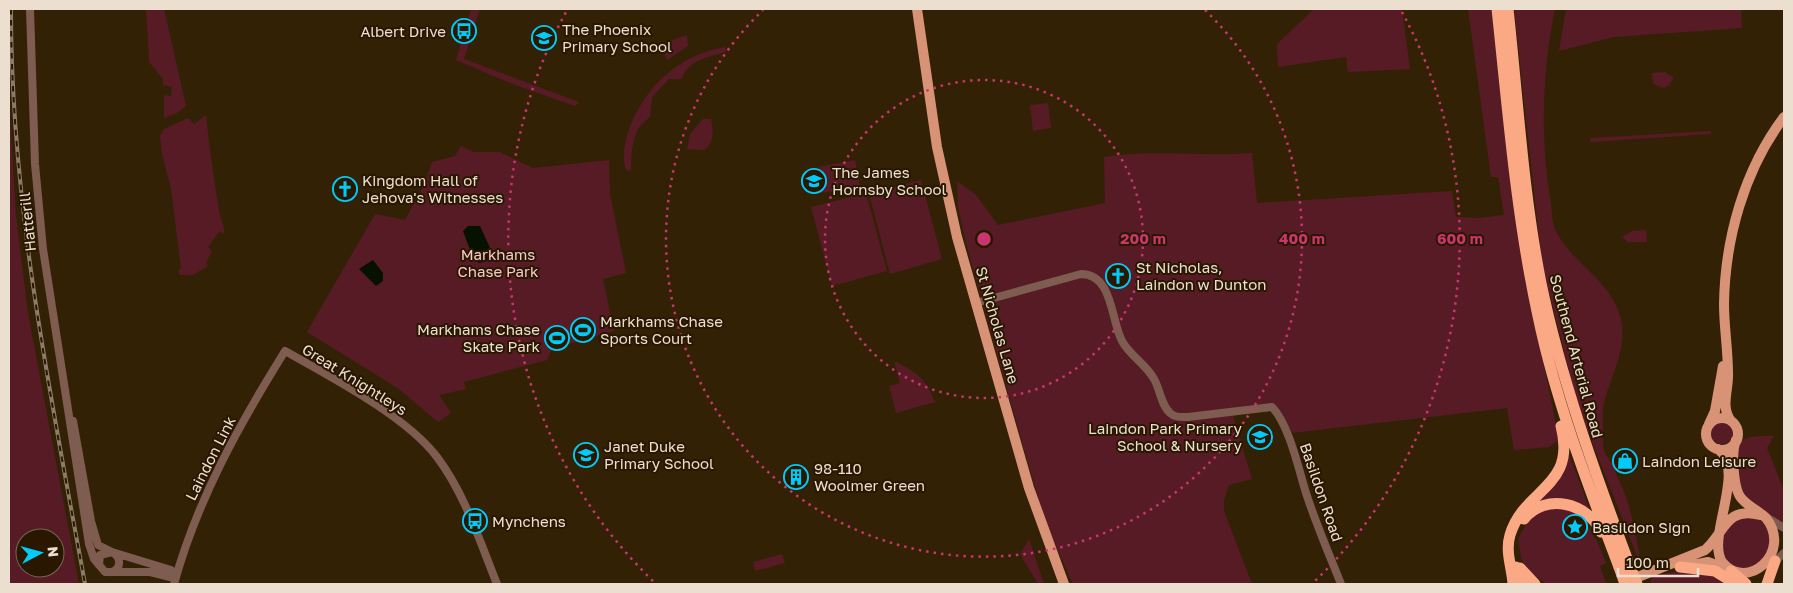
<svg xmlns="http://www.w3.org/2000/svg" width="1793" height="593" viewBox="0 0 1793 593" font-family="'Golos Text',sans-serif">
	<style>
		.green { fill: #571b25; fill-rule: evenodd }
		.water { fill: #061100 }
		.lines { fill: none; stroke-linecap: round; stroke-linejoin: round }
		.minor { stroke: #7e5c4f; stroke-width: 8 }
		.major { stroke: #d89376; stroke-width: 10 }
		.highway { stroke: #fba885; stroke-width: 11 }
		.rail-casing { stroke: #8c7c67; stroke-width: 4 }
		.rail { stroke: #291700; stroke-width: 2; stroke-dasharray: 5.5; stroke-linecap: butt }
		.highway-bridge { stroke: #fba885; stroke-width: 11 }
		.ring { fill: none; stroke: #c8366d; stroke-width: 2.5; stroke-dasharray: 2.5 5 }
		.labels { text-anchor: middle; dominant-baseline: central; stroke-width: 4; stroke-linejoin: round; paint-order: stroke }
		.poi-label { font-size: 15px; fill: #ecdfd0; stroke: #291700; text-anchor: start }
		.street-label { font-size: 15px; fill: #ecdfd0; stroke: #291700 }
		.park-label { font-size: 15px; fill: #f9c8cc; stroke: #291700 }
		.centre { fill: #c8366d; stroke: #291700; stroke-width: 2.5 }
		.ring-label { font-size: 15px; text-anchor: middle; font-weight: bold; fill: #c8366d; stroke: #291700; stroke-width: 4; stroke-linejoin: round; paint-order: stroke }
	</style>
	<rect width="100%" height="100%" fill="#332106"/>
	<path class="green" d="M146 9H164L186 106 177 113 164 118V95L171 96 172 87 163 85V79L149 62Z
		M471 9H480L464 59 579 102 575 106 510 83 456 60Z
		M1314 9H1402L1410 69 1348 72 1346 57 1278 67 1277 44Z
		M1468 9H1495L1529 290 1559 440 1549 447 1514 450 1507 408 1292 433 1281 412 1273 403 1233 416 1252 479 1229 485 1224 500V511L1252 584H1073L1045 522 1012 407 966 243 958 207 957 181 976 195 998 225 1105 203 1104 157C1153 149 1202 157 1252 153L1257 203 1452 191 1456 217 1479 218 1504 215 1498 177H1491Z
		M1514 9H1555C1542 71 1540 141 1551 204 1552 213 1552 226 1557 233 1575 266 1612 281 1621 320 1628 349 1609 379 1603 407 1602 415 1603 435 1603 445 1603 454 1611 459 1614 468 1619 482 1627 496 1630 510 1635 528 1638 547 1641 566L1578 406 1542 264Z
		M1566 9H1741L1742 28 1614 37 1559 51Z
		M687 35 688 46 667 60 663 51 665 49 661 44Z
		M725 47 726 52C709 57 688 59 682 79H669L652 97 650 117C647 120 643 122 641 125 632 135 631 158 631 171L626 170C622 159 624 146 627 136 640 91 678 54 725 47Z
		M1665 72 1674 78 1669 85 1664 88 1653 84 1652 73Z
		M9 97 16 216 28 313 79 584H9ZM25 538H55V568H25Z
		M1048 103 1051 128 1033 131 1030 105Z
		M206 115C209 147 214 178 219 211 220 218 225 226 224 233L219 232 208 247 212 251 206 263 208 266 193 275H180L178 270 181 269 171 188 162 155 160 136 164 129 188 118 194 124Z
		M703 119H711C713 132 715 141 704 150L687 149 690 134Z
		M1711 131V134L1590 142 1591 138Z
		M461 146 474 152H500L533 168 609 160 610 194 626 273 603 279 614 331 552 349 547 360 464 382 466 389 439 395 451 413 438 422 399 389 307 332 375 214 405 220 425 183 432 162 455 156Z
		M855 160 860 186 822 193 818 167Z
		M921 180 942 259 890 274 869 194Z
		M866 193 887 271 832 286 811 207Z
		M1646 230 1647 242H1628L1622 237 1632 231Z
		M894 361C917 373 925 377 935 402L896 413 889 386 900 383Z
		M1711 433a11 11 0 1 1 22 0a11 11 0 1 1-22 0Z
		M1774 436 1767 448 1784 490V524L1754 505 1741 493C1740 481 1732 447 1743 440 1749 435 1766 436 1774 436Z
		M1568 451 1590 511 1575 505 1526 513Z
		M1573 508C1590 525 1598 541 1606 563L1600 566 1606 583 1546 584 1525 568 1522 562 1518 539 1529 518 1541 509Z
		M1754 518 1762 521 1773 535 1762 567 1736 568 1723 556 1724 531 1737 519Z
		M1029 539 1044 584H1038L1020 554Z
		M782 554 785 563 755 571 753 562Z
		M1683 570 1710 572 1730 584H1650L1652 576Z"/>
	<path class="water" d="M468 226H480L491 250 487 261 479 263 473 258 463 231Z
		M373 260 383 273V281L376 286 359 269Z"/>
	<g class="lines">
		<path class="minor" d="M30 9 35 164 43 249 89 544 94 559 105 572H150L170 577 176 576
			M976 303 1081 274C1113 274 1111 321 1122 341 1130 356 1146 364 1154 379 1160 389 1161 405 1170 413 1175 418 1182 417 1188 417L1272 407C1289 424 1299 471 1306 493 1316 524 1329 554 1341 584
			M73 421 91 521 98 545 112 552 171 570 176 576
			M1766 517 1784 528
			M1775 561 1784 553
			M99 565 100 555 112 552C121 557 122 568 112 572
			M174 584C197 500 239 425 285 351 331 377 406 416 437 457 465 494 480 542 497 584"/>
		<path class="major" d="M917 9 937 147 957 237 1029 488 1064 584
			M1706 434a16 16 0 1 1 32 0a16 16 0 1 1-32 0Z
			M1731 421C1720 407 1729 389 1728 373 1728 350 1724 327 1724 304 1725 239 1744 170 1784 117
			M1709 424 1715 411 1723 366
			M1718 449C1747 470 1706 537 1722 562 1747 593 1793 552 1766 518 1759 511 1749 507 1742 499 1733 490 1731 452 1736 440
			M1688 566 1708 562 1727 569
			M1628 581 1705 550C1725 533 1725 506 1760 515"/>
		<path class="highway" d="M1497 9C1508 111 1516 215 1538 316 1556 402 1588 485 1619 567
			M1508 9C1518 100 1523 193 1541 283 1561 379 1594 470 1628 561
			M1524 519C1546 492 1588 503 1601 532
			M1516 567 1523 584
			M1680 567 1715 571 1736 584
			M1520 568 1535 584
			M1731 571 1746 584
			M1513 584C1512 567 1505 552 1510 535 1524 488 1577 488 1561 426
			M1767 584 1775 561"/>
		<defs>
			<path id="rail" d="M11 9C11 205 50 392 85 584"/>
		</defs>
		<use href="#rail" class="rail-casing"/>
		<use href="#rail" class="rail"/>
		<path class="highway-bridge" d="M1628 561 1637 584
			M1619 567 1625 584"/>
	</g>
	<g class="ring">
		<circle cx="984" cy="239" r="159"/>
		<path d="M1205 10A318 318 0 1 1 763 10"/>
		<path d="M653 581A476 476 0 0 1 566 12M1402 12A476 476 0 0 1 1315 581"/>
	</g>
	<defs>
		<symbol id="bus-ring" viewBox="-11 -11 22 22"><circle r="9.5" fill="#291700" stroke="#03cbf9" stroke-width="1.5"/><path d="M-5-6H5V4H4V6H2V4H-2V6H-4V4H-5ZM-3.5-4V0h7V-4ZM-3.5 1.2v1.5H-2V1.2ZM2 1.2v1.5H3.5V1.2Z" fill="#03cbf9"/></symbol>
		<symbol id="school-ring" viewBox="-11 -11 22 22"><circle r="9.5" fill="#291700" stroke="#03cbf9" stroke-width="1.5"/><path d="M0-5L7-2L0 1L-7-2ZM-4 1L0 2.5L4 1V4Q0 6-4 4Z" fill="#03cbf9"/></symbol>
		<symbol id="church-ring" viewBox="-11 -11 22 22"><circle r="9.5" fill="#291700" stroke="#03cbf9" stroke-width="1.5"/><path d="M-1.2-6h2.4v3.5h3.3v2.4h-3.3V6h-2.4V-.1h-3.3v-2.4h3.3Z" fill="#03cbf9"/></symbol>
		<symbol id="stadium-ring" viewBox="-11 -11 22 22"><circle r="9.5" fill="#291700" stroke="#03cbf9" stroke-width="1.5"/><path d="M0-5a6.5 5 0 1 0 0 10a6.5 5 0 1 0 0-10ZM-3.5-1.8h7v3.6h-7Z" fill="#03cbf9"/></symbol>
		<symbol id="shop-ring" viewBox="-11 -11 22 22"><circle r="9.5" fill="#291700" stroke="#03cbf9" stroke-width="1.5"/><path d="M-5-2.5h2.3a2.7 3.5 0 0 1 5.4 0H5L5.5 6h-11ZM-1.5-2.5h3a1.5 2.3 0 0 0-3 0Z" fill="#03cbf9"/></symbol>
		<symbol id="building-ring" viewBox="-11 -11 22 22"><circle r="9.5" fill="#291700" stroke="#03cbf9" stroke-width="1.5"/><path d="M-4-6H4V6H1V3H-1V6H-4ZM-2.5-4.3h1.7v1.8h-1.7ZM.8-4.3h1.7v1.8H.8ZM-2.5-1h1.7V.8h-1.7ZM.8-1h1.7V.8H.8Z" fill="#03cbf9"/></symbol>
		<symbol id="sight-ring" viewBox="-11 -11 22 22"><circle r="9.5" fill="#291700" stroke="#03cbf9" stroke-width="1.5"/><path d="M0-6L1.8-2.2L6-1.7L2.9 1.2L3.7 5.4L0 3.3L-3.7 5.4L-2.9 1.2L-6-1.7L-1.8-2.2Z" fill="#03cbf9"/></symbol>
	</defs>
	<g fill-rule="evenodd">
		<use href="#bus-ring" x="450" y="17" width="28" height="28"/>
		<use href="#school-ring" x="530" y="24" width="28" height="28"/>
		<use href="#school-ring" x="800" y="167" width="28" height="28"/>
		<use href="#church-ring" x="331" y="175" width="28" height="28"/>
		<use href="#church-ring" x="1104" y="262" width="28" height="28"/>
		<use href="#stadium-ring" x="569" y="316" width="28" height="28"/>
		<use href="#stadium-ring" x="543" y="324" width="28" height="28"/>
		<use href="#school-ring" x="1246" y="423" width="28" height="28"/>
		<use href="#school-ring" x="572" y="441" width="28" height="28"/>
		<use href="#shop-ring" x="1611" y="447" width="28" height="28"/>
		<use href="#building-ring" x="782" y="463" width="28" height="28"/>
		<use href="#bus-ring" x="461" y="507" width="28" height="28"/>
		<use href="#sight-ring" x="1561" y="513" width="28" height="28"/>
	</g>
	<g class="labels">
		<g class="poi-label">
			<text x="562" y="29">The Phoenix<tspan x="562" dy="17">Primary School</tspan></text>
			<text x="446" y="31" text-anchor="end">Albert Drive</text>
			<text x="832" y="172">The James<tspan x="832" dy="17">Hornsby School</tspan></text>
			<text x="362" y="180">Kingdom Hall of<tspan x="362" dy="17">Jehova's Witnesses</tspan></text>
			<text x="1136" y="267">St Nicholas,<tspan x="1136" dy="17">Laindon w Dunton</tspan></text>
			<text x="600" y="321">Markhams Chase<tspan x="600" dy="17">Sports Court</tspan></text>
			<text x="540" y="329" text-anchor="end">Markhams Chase<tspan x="540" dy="17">Skate Park</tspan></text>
			<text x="1242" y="428" text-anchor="end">Laindon Park Primary<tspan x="1242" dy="17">School &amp; Nursery</tspan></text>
			<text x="604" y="446">Janet Duke<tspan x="604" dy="17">Primary School</tspan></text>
			<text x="1642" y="461">Laindon Leisure</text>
			<text x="814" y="468">98-110<tspan x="814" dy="17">Woolmer Green</tspan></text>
			<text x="492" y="521">Mynchens</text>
			<text x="1592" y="527">Basildon Sign</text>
		</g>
		<g class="street-label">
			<text transform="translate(27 222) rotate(-96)">Hatterill</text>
			<text transform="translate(998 325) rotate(74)">St Nicholas Lane</text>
			<text transform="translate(1577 356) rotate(75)">Southend Arterial Road</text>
			<text transform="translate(355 379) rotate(32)">Great Knightleys</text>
			<text transform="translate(210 458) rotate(-63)">Laindon Link</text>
			<text transform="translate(1322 492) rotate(71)">Basildon Road</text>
		</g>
		<g class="park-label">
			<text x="498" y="254">Markhams<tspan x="498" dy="17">Chase Park</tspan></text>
		</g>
	</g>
	<circle cx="984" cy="239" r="8" class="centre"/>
	<g class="ring-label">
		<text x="1143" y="244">200 m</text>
		<text x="1302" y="244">400 m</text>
		<text x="1460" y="244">600 m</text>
	</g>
	<rect width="1793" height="593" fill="none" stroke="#ecdfd0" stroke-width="20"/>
	<g transform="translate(40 553) rotate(84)"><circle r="24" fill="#291700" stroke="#776753"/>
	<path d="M0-4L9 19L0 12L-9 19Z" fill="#03cbf9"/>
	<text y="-8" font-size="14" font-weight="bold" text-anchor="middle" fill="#ecdfd0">N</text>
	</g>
	<path d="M1618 568v8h80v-8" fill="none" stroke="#ecdfd0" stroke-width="2.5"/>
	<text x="1626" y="568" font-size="15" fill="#ecdfd0" stroke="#291700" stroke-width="4" paint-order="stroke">100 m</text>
</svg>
